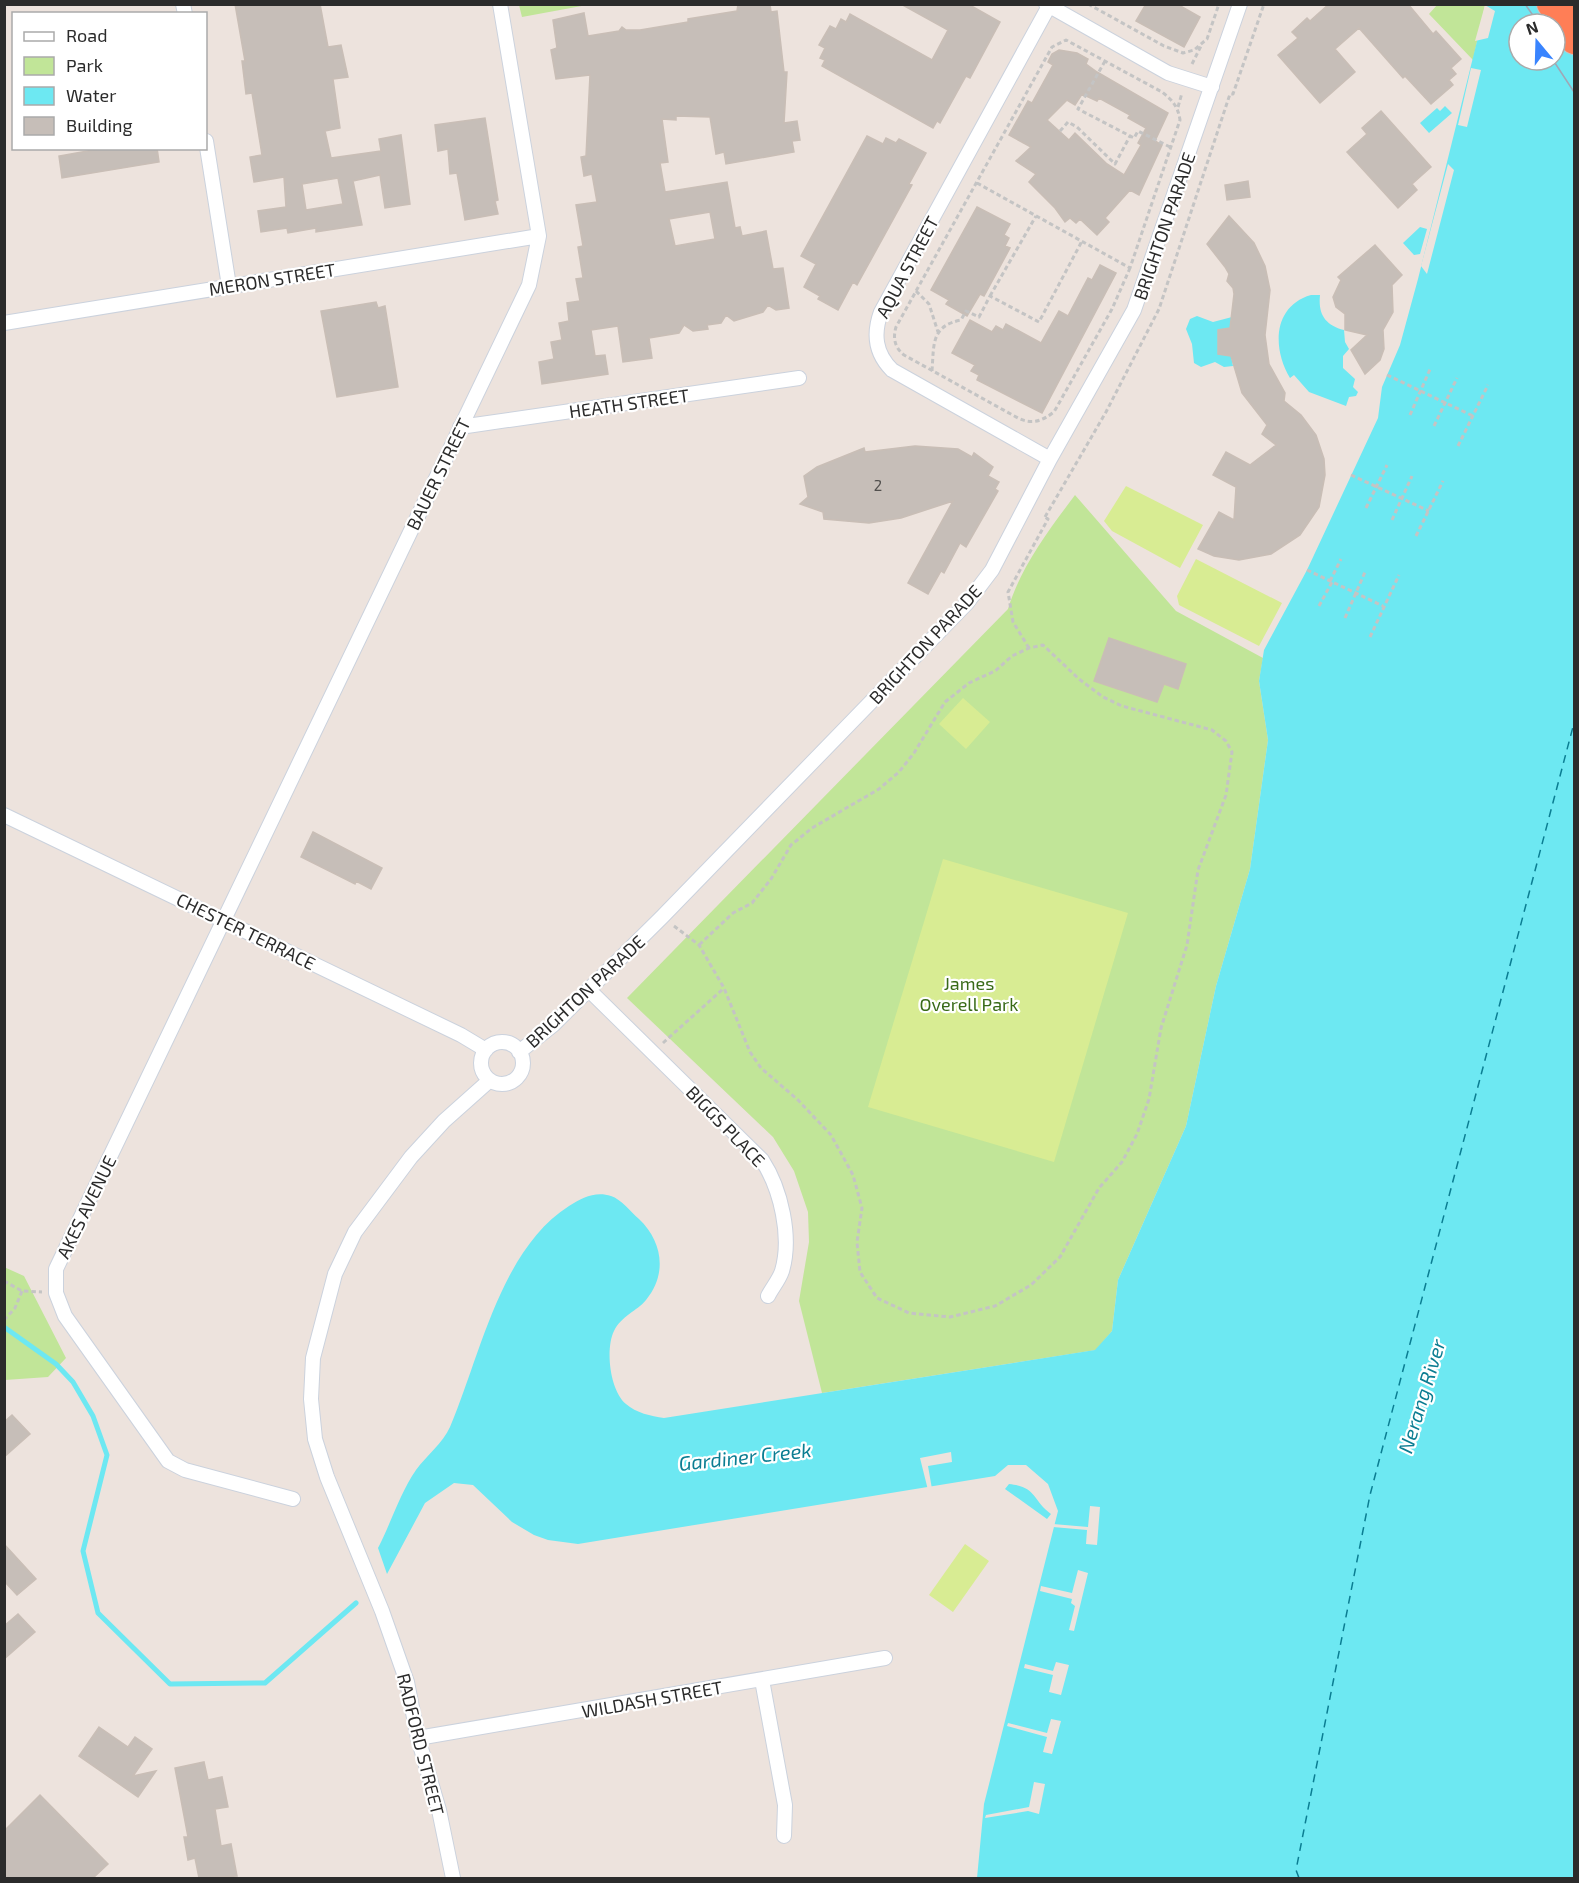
<svg xmlns="http://www.w3.org/2000/svg" width="1579" height="1883" viewBox="0 0 1579 1883" font-family="'Exo 2',sans-serif">
	<style>
		.green { fill: #c1e598 }
		.pitch { fill: #d8ec93 }
		.water { fill: #6de8f2; fill-rule: evenodd }
		.pier { fill: #ede3dd }
		.lines { fill: none; stroke-linecap: round; stroke-linejoin: round }
		.stream { stroke: #6de8f2; stroke-width: 5 }
		.ferry { stroke: #0b7d92; stroke-width: 1.5; stroke-dasharray: 8 6; stroke-linecap: butt }
		.building { fill: #c6beb8; stroke: #c9beb6; stroke-width: 1.5; fill-rule: evenodd }
		.street-casing { stroke: #cbd2dd; stroke-width: 16 }
		.highway-casing { stroke: #c4c4c4; stroke-width: 28 }
		.path { stroke: #c4c4c4; stroke-width: 3; stroke-dasharray: 4.5 3; stroke-linecap: butt }
		.street { stroke: #fff; stroke-width: 14 }
		.highway { stroke: #ff7e56; stroke-width: 26 }
		.tram { stroke: #9fa7b6; stroke-width: 1.5 }
		.labels { text-anchor: middle; dominant-baseline: central; stroke-width: 4.5; stroke-linejoin: round; paint-order: stroke }
		.number-label { font-size: 15px; fill: #52504e }
		.street-label { font-size: 18px; fill: #2b2b2b; stroke: #fff }
		.park-label { font-size: 18px; fill: #396a18; stroke: #fff }
		.water-label { font-size: 20px; font-style: italic; fill: #0b7d92; stroke: #fff }
	</style>
	<rect width="100%" height="100%" fill="#ede3dd"/>
	<path class="green" d="M519 5V4L587 5 522 17Z
		M1437 5H1485L1473 60 1429 14Z
		M1075 495 1176 611 1263 658 1259 681 1268 740 1250 869 1216 986 1186 1126 1118 1280 1112 1331 1096 1350 822 1393 799 1301 809 1242 808 1212 794 1171 773 1137 627 998 1008 609C1021 566 1049 530 1075 495Z
		M4 1267 24 1276 66 1358 48 1377 5 1380Z"/>
	<path class="pitch" d="M1126 486 1203 525 1180 568 1112 531 1104 521Z
		M1196 559 1282 603 1259 646 1179 605 1177 596Z
		M963 698 990 722 966 749 939 724Z
		M943 859 1128 913 1054 1162 868 1107Z
		M965 1544 989 1561 953 1612 929 1595Z"/>
	<path class="water" d="M1486 5H1574V1878H977L984 1804 1058 1511 1048 1484 1026 1465H1008L995 1476 578 1544 548 1540 534 1535 512 1522 473 1485 454 1483 425 1503 387 1574 378 1548C391 1523 400 1493 416 1470 426 1456 443 1443 450 1427 480 1357 500 1250 569 1206 582 1198 595 1191 611 1196 621 1199 631 1212 639 1219 662 1241 668 1273 646 1300 637 1311 621 1316 614 1331 605 1349 610 1391 626 1404 636 1413 651 1416 664 1418L1095 1350 1112 1331 1118 1280 1186 1126 1216 986 1250 869 1268 740 1259 681 1264 650 1307 570 1378 418 1382 387 1400 345 1418 279ZM1519 24H1555V60H1519Z
		M1445 106 1452 113 1429 133 1420 123 1437 108 1440 111Z
		M1420 227 1427 229 1420 254 1414 255 1403 243Z
		M1311 295H1320C1318 314 1325 325 1344 330L1345 342 1349 349 1343 356V368L1355 379 1353 387 1358 392 1356 396 1349 397 1346 406 1309 392 1294 375 1290 378C1272 348 1273 306 1311 295Z
		M1197 316 1213 322 1232 317 1230 328 1218 330V354L1231 356 1233 366 1224 367 1215 362 1201 367 1194 363 1192 344 1186 329 1190 319Z
		M1009 1484C1037 1487 1032 1500 1051 1514L1047 1519 1005 1489Z"/>
	<path class="pier" d="M1485 5 1495 11 1488 38 1475 41Z
		M1471 68 1481 70 1467 127 1458 125Z
		M1448 164 1454 170 1427 274 1421 266Z
		M951 1452 952 1462 928 1466 932 1489 928 1490 920 1458Z
		M1090 1506 1100 1507 1097 1545 1086 1544 1087 1530 1053 1527V1524L1088 1527Z
		M1078 1570 1088 1573 1074 1631 1069 1630 1075 1606 1071 1603 1072 1599 1040 1591 1041 1586 1072 1593Z
		M1056 1662 1069 1665 1061 1695 1049 1692 1053 1675 1024 1668 1025 1664 1053 1671Z
		M1051 1719 1061 1721 1052 1754 1043 1752 1047 1737 1007 1726 1008 1723 1047 1733Z
		M1034 1782 1045 1784 1039 1814 1028 1811 985 1818 986 1815 1029 1807Z"/>
	<g class="lines">
		<path class="stream" d="M4 1327 56 1364 73 1382 93 1416 107 1455 83 1551 98 1613 170 1684 265 1683 356 1603"/>
		<path class="ferry" d="M1299 1878 1296 1870 1370 1495 1574 723"/>
	</g>
	<path class="building" d="M235 4H320L328 47 341 45 348 77 333 79 340 128 325 131 331 158 381 151 379 139 401 135 410 204 385 208 380 175 353 181 362 225 316 232V228L288 233 287 228 261 232 258 211 286 207 284 177 254 182 250 157 262 155 252 93 246 94 242 61H245ZM338 178 343 204 306 210 302 184Z
		M738 4H770L771 12 777 11 784 72H787L784 123 797 121 800 140 792 141 794 152 726 164 724 152 716 154 710 117 676 116V120L662 119 668 162 660 163 665 192 727 182 735 228 740 227 742 236 766 231 773 269 783 268 789 308 776 310 768 305 763 312 734 321 726 315 721 323 707 325 708 329 693 331 684 325 679 333 649 338 652 358 623 362 618 326 591 330 595 356 605 355 608 374 542 384 539 362 554 359 551 342 562 340 559 323 569 321 567 303 580 301 576 279 583 278 578 247 583 246 576 205 597 202 592 174 584 176 581 157 586 156 590 75 556 79 551 50 557 48 553 20 584 13 588 36 619 31 622 27 626 30H640L688 22V19L737 11ZM710 212 715 239 675 246 669 219Z
		M901 4H968L1000 22 970 78 966 76 940 123 937 121 933 128 822 66 825 60 820 58 825 48 819 45 830 26 836 29 841 19 846 22 850 14 932 60 948 30Z
		M1146 4H1177L1200 17 1184 47 1136 21Z
		M1329 4H1408L1433 34 1436 31 1461 59 1451 68 1456 74 1449 80 1453 85 1431 104 1405 76 1403 78 1359 28 1335 49 1355 72 1320 103 1278 55 1298 38 1292 32 1307 18 1310 21Z
		M1059 50 1077 53 1088 59 1086 64 1097 72 1168 113 1155 141 1162 145 1139 195 1130 190 1105 218 1109 222 1097 235 1080 219 1076 223 1070 218 1065 222 1055 208 1029 182 1036 174 1016 161 1031 147 1009 135 1028 101 1032 103 1053 65 1048 62 1052 54ZM1082 94 1097 101 1099 98 1130 115 1128 118 1146 128 1138 143 1141 145 1124 175 1107 164 1075 133 1069 140 1047 120 1067 100 1075 105Z
		M1381 111 1431 167 1412 184 1417 190 1398 208 1347 152 1367 134 1362 128Z
		M485 118 498 200 495 201 498 214 465 220 457 173 450 174 448 149 438 151 435 125Z
		M867 136 883 144 886 138 896 143 899 139 926 153 909 184 912 185 857 285 853 282 838 310 818 299 820 296 804 287 816 264 801 256Z
		M104 148H157L159 162 62 178 59 156Z
		M1248 181 1250 197 1227 200 1225 185Z
		M977 207 1010 224 1004 235 1009 238 1005 246 1010 248 984 296 980 294 967 316 946 304 949 300 931 290Z
		M1229 216 1254 243 1265 266 1270 290 1265 335 1269 364 1285 393 1284 401 1301 415 1316 435 1324 459 1325 475 1319 507 1300 535 1271 554 1239 560 1214 556 1198 549 1219 512 1234 520 1236 487 1213 475 1226 452 1250 465 1276 445 1262 434 1267 425 1242 393 1231 356 1218 354V330L1230 328 1234 294 1233 288 1227 281 1229 274 1225 267 1207 244Z
		M1375 245 1402 275 1392 285 1393 312 1383 330 1384 349 1380 360 1365 374 1351 350 1367 335 1345 330V314L1336 307 1333 297 1341 280 1338 277Z
		M1100 265 1116 273 1042 413 977 380 979 375 971 371 975 365 952 353 970 320 992 332 996 326 1003 330 1006 324 1041 343 1059 311 1068 316 1088 278 1092 280Z
		M376 302 378 308 385 306 398 387 337 397 321 311Z
		M915 446 958 449 972 457 974 453 993 467 988 476 999 482 995 489 998 491 966 547 960 543 944 573 941 571 928 594 908 583 953 501 901 518 869 523 824 519 823 512 800 504 808 497 804 476 817 467 864 448 865 452Z
		M1109 638 1186 664 1178 689 1164 684 1157 702 1094 681Z
		M313 832 382 868 371 889 356 881 355 884 301 857Z
		M12 1415 30 1434 4 1457V1422Z
		M4 1544 36 1579 17 1595 4 1581Z
		M18 1614 35 1632 4 1659V1626Z
		M99 1727 128 1747 135 1737 152 1749 133 1776 156 1771 138 1797 79 1756Z
		M204 1762 208 1780 222 1777 228 1807 215 1809 221 1846 231 1844 237 1876 199 1878 195 1858 188 1860 184 1837H188L175 1768Z
		M40 1795 108 1864 93 1878H4V1831Z"/>
	<g class="lines">
		<defs>
			<path id="street" d="M183 4 185 14
				M1046 4 1168 73 1212 87
				M1049 6 881 312C873 334 875 353 892 370L1050 459
				M206 141 229 286
				M4 323 539 236
				M460 427 799 378
				M4 815 461 1035 486 1050
				M589 990 762 1160C781 1189 792 1237 782 1271 779 1280 772 1288 768 1296
				M481 1063a21 21 0 1 1 42 0a21 21 0 1 1-42 0Z
				M519 1052 553 1025 662 917 967 603 992 570 1050 459 1134 310 1240 4
				M293 1499 185 1470 168 1461 65 1316 56 1293V1269L529 285 539 236 500 4
				M762 1680 785 1805 784 1836
				M418 1738 885 1658
				M453 1878 439 1810 418 1738 407 1682 382 1611 327 1477 315 1439 311 1399 313 1358 335 1274 355 1232 411 1157 444 1121 490 1080"/>
			<path id="highway" d="M1550 4 1574 41
				M1573 4 1574 7"/>
		</defs>
		<use href="#street" class="street-casing"/>
		<use href="#highway" class="highway-casing"/>
		<path class="path" d="M1088 4 1164 46 1183 53 1194 50 1207 39 1219 4
			M1105 61 1078 109 1134 138 1138 131 1170 147
			M1192 64 1201 46
			M1178 107 1182 93
			M1060 131 1068 122 1077 127 1115 164 1130 136
			M977 183 1130 268 1180 120C1178 106 1172 100 1162 92L1066 40 1052 47 896 327C893 337 894 347 904 355L1018 418C1032 425 1042 421 1054 412L1112 309 1130 268
			M916 291 929 304 938 332
			M990 296 1036 216
			M932 371C934 344 931 326 961 320L966 311 979 317 990 296 1039 322 1082 241
			M1387 375 1473 416
			M1410 415 1431 367
			M1434 426 1457 378
			M1458 446 1488 385
			M1351 475 1429 511
			M1366 508 1387 465
			M1045 517 1106 412 1159 309 1230 94H1233L1264 4
			M1392 520 1412 476
			M1416 536 1443 481
			M1307 570 1383 606
			M1330 581 1341 559
			M1319 606 1332 582
			M1345 618 1365 572
			M1370 637 1399 575
			M1029 648 1013 622 1008 592 1048 519 1045 517
			M674 926 699 945 724 988 750 1052 761 1068 798 1100 831 1135 853 1175 862 1208 857 1242 860 1272 877 1298 909 1313 950 1317 995 1306 1031 1285 1060 1257 1099 1188 1122 1162 1137 1134 1149 1099 1161 1028 1187 945 1198 870 1226 795 1232 752 1226 741 1212 730 1122 706 1103 697 1079 679 1043 645 1029 648 1012 656 995 671 969 683 945 702 914 753 899 772 879 789 812 828 791 845 771 879 752 903 733 913 699 945
			M663 1043 724 988
			M4 1281 22 1291 42 1292
			M4 1320 15 1308 22 1291"/>
		<use href="#street" class="street"/>
		<use href="#highway" class="highway"/>
		<path class="tram" d="M1525 4 1539 24
			M1553 60 1574 92"/>
	</g>
	<g class="labels">
		<g class="number-label">
			<text x="878" y="485">2</text>
		</g>
		<g class="street-label">
			<text transform="translate(1164 226) rotate(-71)">BRIGHTON PARADE</text>
			<text transform="translate(907 267) rotate(-62)">AQUA STREET</text>
			<text transform="translate(272 279) rotate(-9)">MERON STREET</text>
			<text transform="translate(629 403) rotate(-8)">HEATH STREET</text>
			<text transform="translate(438 474) rotate(-64)">BAUER STREET</text>
			<text transform="translate(925 644) rotate(-47)">BRIGHTON PARADE</text>
			<text transform="translate(246 931) rotate(26)">CHESTER TERRACE</text>
			<text transform="translate(585 991) rotate(-43)">BRIGHTON PARADE</text>
			<text transform="translate(726 1126) rotate(46)">BIGGS PLACE</text>
			<text transform="translate(86 1207) rotate(-64)">AKES AVENUE</text>
			<text transform="translate(652 1699) rotate(-10)">WILDASH STREET</text>
			<text transform="translate(421 1744) rotate(76)">RADFORD STREET</text>
		</g>
		<g class="park-label">
			<text x="969" y="983">James<tspan x="969" dy="21">Overell Park</tspan></text>
		</g>
		<g class="water-label">
			<text transform="translate(1421 1396) rotate(-73)">Nerang River</text>
			<text transform="translate(745 1456) rotate(-6)">Gardiner Creek</text>
		</g>
	</g>
	<rect width="1579" height="1883" fill="none" stroke="#2b2b2b" stroke-width="12"/>
	<rect x="12" y="12" width="195" height="138" fill="#ffffff" stroke="#aaaaaa" stroke-width="1.5"/>
	<rect x="24" y="32" width="30" height="9" fill="#ffffff" stroke="#aaaaaa" stroke-width="1.5"/>
	<text x="66" y="42" font-size="18" fill="#2b2b2b">Road</text>
	<rect x="24" y="57" width="30" height="18" fill="#c1e598" stroke="#aaaaaa" stroke-width="1.5"/>
	<text x="66" y="72" font-size="18" fill="#2b2b2b">Park</text>
	<rect x="24" y="87" width="30" height="18" fill="#6de8f2" stroke="#aaaaaa" stroke-width="1.5"/>
	<text x="66" y="102" font-size="18" fill="#2b2b2b">Water</text>
	<rect x="24" y="117" width="30" height="18" fill="#c6beb8" stroke="#aaaaaa" stroke-width="1.5"/>
	<text x="66" y="132" font-size="18" fill="#2b2b2b">Building</text>
	<g transform="translate(1537 42) rotate(341)"><circle r="28" fill="#ffffff" stroke="#aaaaaa" stroke-width="1.5"/>
	<path d="M0-4.5L10 22L0 15L-10 22Z" fill="#3984fe"/>
	<text y="-9" font-size="16" font-weight="bold" text-anchor="middle" fill="#2b2b2b">N</text>
	</g>
</svg>
